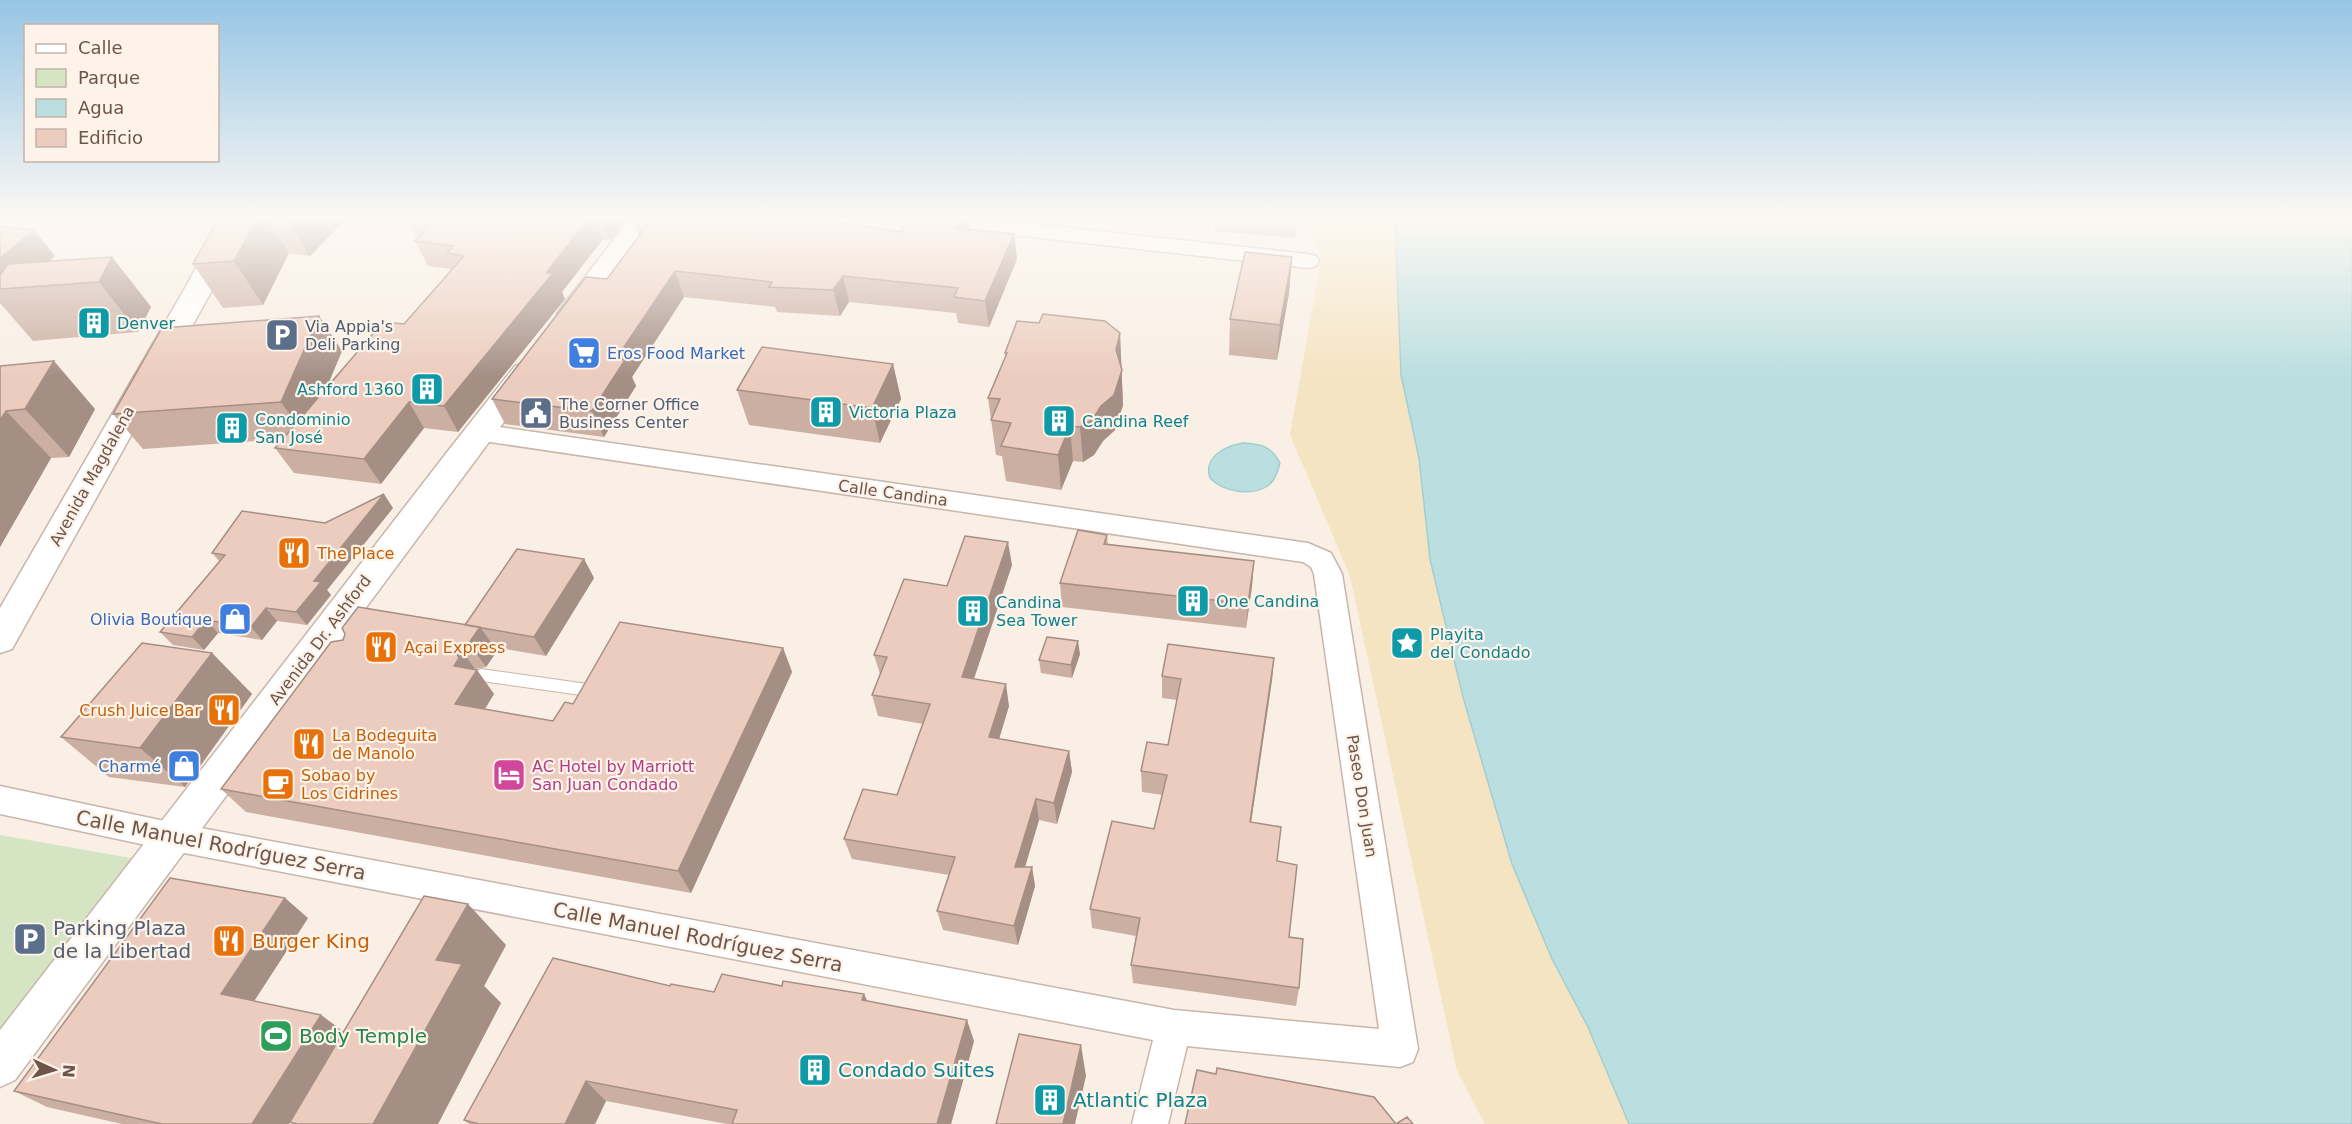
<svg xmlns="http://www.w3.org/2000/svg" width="2352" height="1124" viewBox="0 0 2352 1124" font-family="'DejaVu Sans',sans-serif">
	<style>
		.green { fill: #d5e5c4 }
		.sand { fill: #f5e4c2 }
		.water { fill: #bbdfe0; stroke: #a2ced1; stroke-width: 1.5 }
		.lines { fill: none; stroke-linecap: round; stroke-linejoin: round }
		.service-casing { stroke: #c8b6ab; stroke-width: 2 }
		.minor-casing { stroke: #c8b6ab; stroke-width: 3 }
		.tertiary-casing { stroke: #c8b6ab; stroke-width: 3 }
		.service { fill: #fff; fill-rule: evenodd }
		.minor { fill: #fff; fill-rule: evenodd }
		.tertiary { fill: #fff; fill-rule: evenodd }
		.wall { fill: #cbafa3 }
		.shaded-wall { fill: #a58f85 }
		.building { fill: #ecccbe; stroke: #a58f85; stroke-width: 1.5 }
		.labels { text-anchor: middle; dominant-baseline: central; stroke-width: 4.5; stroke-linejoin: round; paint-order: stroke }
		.culture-label { font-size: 16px; fill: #0d838f; stroke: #fdf3e9; text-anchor: start }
		.service-label { font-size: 16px; fill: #4e5e75; stroke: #fdf3e9; text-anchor: start }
		.shop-label { font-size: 16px; fill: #366cbe; stroke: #fdf3e9; text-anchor: end }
		.street-label { font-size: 16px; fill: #6e554c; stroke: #fdf3e9 }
		.food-label { font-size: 16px; fill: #c56008; stroke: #fdf3e9; text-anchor: start }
		.hotel-label { font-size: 16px; fill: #b23c85; stroke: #fdf3e9; text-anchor: start }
		.near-street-label { font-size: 20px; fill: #6e554c; stroke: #fdf3e9 }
		.near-service-label { font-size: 20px; fill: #4e5e75; stroke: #fdf3e9; text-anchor: start }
		.near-food-label { font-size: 20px; fill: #c56008; stroke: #fdf3e9; text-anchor: start }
		.near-leisure-label { font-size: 20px; fill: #27864d; stroke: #fdf3e9; text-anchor: start }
		.near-culture-label { font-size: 20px; fill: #0d838f; stroke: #fdf3e9; text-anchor: start }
	</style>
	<rect width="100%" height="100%" fill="#f9efe4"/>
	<path class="green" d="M0 835 142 860 0 1045Z"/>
	<path class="sand" d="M1303 219H1395L1401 375 1419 458 1430 559 1463 697 1552 959 1588 1027 1629 1124H1485L1457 1071 1350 576 1290 435 1322 255Z"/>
	<path class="water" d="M1395 219H2352V1124H1629L1588 1027 1552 959 1512 864 1463 697 1430 559 1419 458 1401 375Z
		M1243 443C1261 444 1271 446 1280 463 1278 471 1275 480 1269 485 1252 497 1223 492 1210 478 1203 457 1225 446 1243 443Z"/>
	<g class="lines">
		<defs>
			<path id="service" d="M481 669 595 685 600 687 602 691 600 695 595 697 481 681 476 679 474 675 476 671Z"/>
			<path id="minor" d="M915 219H985L1308 254 1316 256 1319 261 1316 266 1308 268 925 225 918 223Z
				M479 424 1308 543 1331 553 1342 574 1418 1049 1413 1062 1400 1067 1187 1046 1168 1124H1132L1153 1040 174 851 0 814V786L174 823 1174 1010 1379 1029 1314 574 1311 567 1303 562 470 439 467 433 470 427Z"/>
			<path id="tertiary" d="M224 219H251L239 235 216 283 12 649 0 653V608L188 283 214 233Z
				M630 219H657L581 320 571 323 561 320 557 314 561 308Z
				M525 363 535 366 539 373 535 380 15 1080 0 1087V1030L448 451 515 366Z"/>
		</defs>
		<use href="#service" class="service-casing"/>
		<use href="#minor" class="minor-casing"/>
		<use href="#tertiary" class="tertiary-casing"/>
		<use href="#service" class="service"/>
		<use href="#minor" class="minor"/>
		<use href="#tertiary" class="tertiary"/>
	</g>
	<path class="wall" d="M218 219H346L310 256 289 253 263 305 223 308 193 264Z
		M407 219H628L611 240 603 239 562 292 565 299 458 432 424 428 381 484 294 473 275 448 283 439 143 449 113 414 319 316 342 351 326 388 404 324 452 269 428 266 415 241 420 235 415 234Z
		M632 219H821L901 232 970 229 1014 234 1017 259 989 327 958 323 956 313 849 302 840 316 777 312 775 307 684 297 632 377 636 386 604 437 505 424 492 399 607 279 639 236Z
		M1162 219H1297L1295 238 1215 231V224Z
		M0 226 55 256 49 261 112 257 151 307 138 332 33 341 0 303Z
		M1292 257 1289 293 1277 360 1229 355 1230 319Z
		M1120 333 1123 405 1115 430 1103 441 1094 455 1083 462 1073 461 1061 490 1006 481 1002 456 996 455 988 398 1005 358V353Z
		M893 364 901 399 880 443 749 425 737 390Z
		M0 366 95 409 69 457 51 458 0 547Z
		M393 508 327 590 331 595 307 625 277 621 262 640 218 633 204 650 173 645 160 632 220 562 212 553 325 523Z
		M1107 535 1108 545 1254 561 1252 586 1246 628 1062 607 1060 583Z
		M584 559 594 578 546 656 494 647 497 651 486 667 475 669V670H477L494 694 485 709 553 721 573 704 783 648 792 672 691 893 246 812 221 789 465 625Z
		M1012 565 974 679 1009 706 999 739 1069 751 1072 772 1057 824 1039 820 1025 867H1032L1035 886 1018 945 943 930 937 911 949 875 852 859 844 839 897 795 923 724 878 716 872 695 880 674 874 655 947 586Z
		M212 653 252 694 185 787 109 777 61 737Z
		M1080 654 1072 678 1041 673 1039 660Z
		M1274 658 1272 680 1251 823 1277 861 1289 937 1299 988 1296 1006 1133 983 1131 965 1136 936 1092 928 1090 909 1154 829 1163 795 1142 792 1141 771 1168 745 1177 700 1162 698V676Z
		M308 918 254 1001 321 1015 343 1032 506 945 484 986 501 1003 438 1124H292L290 1122 299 1107 289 1124H122L47 1107 14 1091Z
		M670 986 714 992 782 986 864 994 867 1001 974 1041 951 1124H727L606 1101 595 1124H469L464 1120Z"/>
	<path class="shaded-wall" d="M257 219H267L289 253 263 305 234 261Z
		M287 219H346L310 256Z
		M588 219H595L603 239 562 292 565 299 458 432 444 406 546 273Z
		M602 219H628L611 240Z
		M961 219H968L970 232 956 228Z
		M34 230 55 256 18 288 0 289V258Z
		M1014 234 1017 259 989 327 985 301Z
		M112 257 151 307 138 332 99 282Z
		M1292 257 1289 293 1277 360 1280 325Z
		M675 271 684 297 632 377 636 386 604 437 592 411 616 359Z
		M843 276 849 302 840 316 833 290Z
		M319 316 342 351 306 437 281 402Z
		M1120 333 1123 405 1115 430 1103 441 1094 455 1083 462 1080 427 1116 350Z
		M54 361 95 409 69 457 25 409Z
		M893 364 901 399 880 443 872 408Z
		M409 402 424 428 381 484 364 459Z
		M6 411 51 458 0 547V420Z
		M1070 426 1073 461 1061 490 1058 455Z
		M384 494 393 508 327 590 331 595 307 625 296 612 314 581Z
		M1008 542 1012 565 967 699 962 677Z
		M584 559 594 578 546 656 534 637Z
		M1254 561 1252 586 1246 628 1248 604Z
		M266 608 277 621 262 640 251 627Z
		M206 620 218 633 204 650 192 637Z
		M480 627 497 651 486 667 469 643Z
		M1078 641 1080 654 1072 678 1071 665Z
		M458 645 475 669 472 674 477 670 494 694 473 728 455 704 454 666 455 650Z
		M783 648 792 672 691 893 678 871Z
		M212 653 252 694 185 787 140 748Z
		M1274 658 1272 680 1248 843 1250 822Z
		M1006 684 1009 706 993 759 989 737Z
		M1069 751 1072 772 1057 824 1054 803Z
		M1036 799 1039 820 1019 887 1015 867Z
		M1032 867 1035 886 1018 945 1014 926Z
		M285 898 308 918 247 1012 221 994Z
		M468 904 506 945 484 986 501 1003 438 1124H373L436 960Z
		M864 994 874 1016 862 1000Z
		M321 1015 344 1032 289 1124H252Z
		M967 1020 974 1041 951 1124H937Z
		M1081 1045 1086 1076 1075 1124H1063Z
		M586 1081 606 1101 595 1124H565Z"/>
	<path class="building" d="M218 219H257L234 261 193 264Z
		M435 219H588L546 273H553L444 406 409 402 364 459 275 448 383 322 404 324 464 256 447 253 453 246 415 241Z
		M643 219H821L901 232 908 219H961L956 228 1014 234 985 301 954 297 958 288 843 276 833 290 769 287 772 282 675 271 616 359 625 360 592 411 492 399 586 277 607 279 651 220Z
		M0 226 34 230 0 258Z
		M1245 252 1292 257 1280 325 1230 319Z
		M112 257 99 282 0 289V275L8 264Z
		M1043 314 1105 321 1120 333 1116 350 1122 370 1114 395 1101 406 1092 420 1080 427 1070 426 1058 455 1001 446 1011 423 991 420 1000 399 988 398 1007 353H1005L1017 321 1039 323Z
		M319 316 281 402 113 414 162 328Z
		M762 347 893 364 872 408 737 390Z
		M54 361 25 409 6 411 0 420V366Z
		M384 494 314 581 321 582 296 612 266 608 251 627 206 620 192 637 160 632 225 555 212 553 242 511 325 523Z
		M1078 530 1107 535 1104 544 1254 561 1248 604 1060 583Z
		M965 536 1008 542 962 677 1006 684 989 737 1069 751 1054 803 1036 799 1015 867H1032L1014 926 937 911 955 857 844 839 863 789 897 795 930 704 872 695 887 657 874 655 904 579 947 586Z
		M517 549 584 559 534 637 465 625Z
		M358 607 480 627 469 643 458 645 455 650 459 658 454 666 477 670 455 704 553 721 565 702 573 704 620 622 783 648 678 871 221 789 331 642 343 640 345 634 342 628Z
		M1047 637 1078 641 1071 665 1039 660Z
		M142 643 212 653 140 748 61 737Z
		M1168 644 1274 658 1250 822 1281 827 1277 861 1297 865 1289 937 1303 939 1299 988 1131 965 1140 918 1090 909 1112 821 1154 829 1167 775 1141 771 1147 742 1168 745 1181 679 1162 676Z
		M170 878 285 898 221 994 321 1015 252 1124H162L14 1091Z
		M424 896 468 904 436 960 462 964 373 1124H297L290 1122Z
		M553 958 670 986 671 984 714 992 722 974 782 986 783 981 864 994 862 1000 967 1020 937 1124H732L737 1110 586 1081 565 1124H479L464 1120Z
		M1019 1034 1081 1045 1063 1124H996Z
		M1217 1068 1374 1097 1396 1124 1407 1117 1413 1124H1185L1197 1070 1216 1074Z"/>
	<linearGradient id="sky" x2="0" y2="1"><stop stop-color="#96c5e5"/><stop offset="0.58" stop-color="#fcf8f3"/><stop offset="1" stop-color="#fcf8f3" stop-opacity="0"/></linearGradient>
	<rect width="2352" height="377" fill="url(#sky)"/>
	<defs>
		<symbol id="building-square" viewBox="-11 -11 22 22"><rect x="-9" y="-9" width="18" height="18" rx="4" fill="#0f9aa8" stroke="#fdf3e9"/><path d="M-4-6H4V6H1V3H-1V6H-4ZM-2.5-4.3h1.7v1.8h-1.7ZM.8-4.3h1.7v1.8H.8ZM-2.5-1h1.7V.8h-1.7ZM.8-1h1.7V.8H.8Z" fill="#fff"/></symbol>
		<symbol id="parking-square" viewBox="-11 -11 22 22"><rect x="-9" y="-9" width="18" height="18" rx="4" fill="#5c6f8a" stroke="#fdf3e9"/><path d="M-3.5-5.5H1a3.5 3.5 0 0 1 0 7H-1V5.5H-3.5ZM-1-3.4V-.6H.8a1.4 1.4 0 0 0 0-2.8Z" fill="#fff"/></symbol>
		<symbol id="supermarket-square" viewBox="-11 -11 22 22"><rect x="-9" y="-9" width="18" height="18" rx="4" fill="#3f7fe0" stroke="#fdf3e9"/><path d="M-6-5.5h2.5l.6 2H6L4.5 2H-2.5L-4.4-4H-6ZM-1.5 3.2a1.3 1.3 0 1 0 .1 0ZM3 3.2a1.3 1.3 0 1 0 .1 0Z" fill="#fff"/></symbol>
		<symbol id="civic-square" viewBox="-11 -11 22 22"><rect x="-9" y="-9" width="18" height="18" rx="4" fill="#5c6f8a" stroke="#fdf3e9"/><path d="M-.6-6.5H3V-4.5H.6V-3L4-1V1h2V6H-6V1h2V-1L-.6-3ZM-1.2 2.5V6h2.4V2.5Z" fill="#fff"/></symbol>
		<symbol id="restaurant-square" viewBox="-11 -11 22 22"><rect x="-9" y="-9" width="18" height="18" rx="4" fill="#e8710a" stroke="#fdf3e9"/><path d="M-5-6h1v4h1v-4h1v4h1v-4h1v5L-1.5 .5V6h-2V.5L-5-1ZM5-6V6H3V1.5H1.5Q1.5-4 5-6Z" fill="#fff"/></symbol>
		<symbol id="shop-square" viewBox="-11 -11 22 22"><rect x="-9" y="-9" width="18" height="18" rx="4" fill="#3f7fe0" stroke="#fdf3e9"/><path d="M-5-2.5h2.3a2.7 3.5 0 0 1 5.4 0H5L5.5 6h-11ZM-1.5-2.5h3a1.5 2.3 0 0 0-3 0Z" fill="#fff"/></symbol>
		<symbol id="sight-square" viewBox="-11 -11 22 22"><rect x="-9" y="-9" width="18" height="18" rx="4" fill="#0f9aa8" stroke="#fdf3e9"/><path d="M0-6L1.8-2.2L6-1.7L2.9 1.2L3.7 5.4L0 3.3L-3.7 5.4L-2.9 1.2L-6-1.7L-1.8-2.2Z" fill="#fff"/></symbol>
		<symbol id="hotel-square" viewBox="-11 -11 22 22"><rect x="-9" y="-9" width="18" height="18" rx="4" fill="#d1479c" stroke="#fdf3e9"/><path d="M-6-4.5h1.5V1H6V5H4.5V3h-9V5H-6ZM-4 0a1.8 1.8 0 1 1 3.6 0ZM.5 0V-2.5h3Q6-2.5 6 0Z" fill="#fff"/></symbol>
		<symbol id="cafe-square" viewBox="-11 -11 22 22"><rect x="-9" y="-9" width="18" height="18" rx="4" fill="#e8710a" stroke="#fdf3e9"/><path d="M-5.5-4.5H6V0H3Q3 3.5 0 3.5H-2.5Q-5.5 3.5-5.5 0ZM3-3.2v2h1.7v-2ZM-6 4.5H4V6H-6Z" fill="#fff"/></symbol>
		<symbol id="stadium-square" viewBox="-11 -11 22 22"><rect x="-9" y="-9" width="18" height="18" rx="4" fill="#2e9e5b" stroke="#fdf3e9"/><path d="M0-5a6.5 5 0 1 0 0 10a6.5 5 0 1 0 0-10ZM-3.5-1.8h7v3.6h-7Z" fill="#fff"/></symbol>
	</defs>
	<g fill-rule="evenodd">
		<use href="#building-square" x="75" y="304" width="38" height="38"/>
		<use href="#parking-square" x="263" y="316" width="38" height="38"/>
		<use href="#supermarket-square" x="565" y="334" width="38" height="38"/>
		<use href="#building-square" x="408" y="370" width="38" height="38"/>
		<use href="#building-square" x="807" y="393" width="38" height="38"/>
		<use href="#civic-square" x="517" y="394" width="38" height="38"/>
		<use href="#building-square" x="1040" y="402" width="38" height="38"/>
		<use href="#building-square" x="213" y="409" width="38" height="38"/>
		<use href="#restaurant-square" x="275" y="534" width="38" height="38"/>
		<use href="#building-square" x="1174" y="582" width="38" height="38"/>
		<use href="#building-square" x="954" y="592" width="38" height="38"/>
		<use href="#shop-square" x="216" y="600" width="38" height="38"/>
		<use href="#sight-square" x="1388" y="624" width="38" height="38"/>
		<use href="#restaurant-square" x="362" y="628" width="38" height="38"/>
		<use href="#restaurant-square" x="205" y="691" width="38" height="38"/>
		<use href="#restaurant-square" x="290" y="725" width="38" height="38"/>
		<use href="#shop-square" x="165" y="747" width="38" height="38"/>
		<use href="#hotel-square" x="490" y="756" width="38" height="38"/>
		<use href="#cafe-square" x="259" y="765" width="38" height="38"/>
		<use href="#parking-square" x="11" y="920" width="38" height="38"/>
		<use href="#restaurant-square" x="210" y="922" width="38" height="38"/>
		<use href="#stadium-square" x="257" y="1017" width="38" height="38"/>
		<use href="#building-square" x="796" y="1051" width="38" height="38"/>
		<use href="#building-square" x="1031" y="1081" width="38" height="38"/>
	</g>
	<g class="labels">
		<g class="culture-label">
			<text x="117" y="323">Denver</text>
			<text x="404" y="389" text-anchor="end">Ashford 1360</text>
			<text x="849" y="412">Victoria Plaza</text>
			<text x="255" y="419">Condominio<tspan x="255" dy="18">San José</tspan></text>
			<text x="1082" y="421">Candina Reef</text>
			<text x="1216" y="601">One Candina</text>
			<text x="996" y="602">Candina<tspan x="996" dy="18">Sea Tower</tspan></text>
			<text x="1430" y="634">Playita<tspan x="1430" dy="18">del Condado</tspan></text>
		</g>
		<g class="service-label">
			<text x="305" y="326">Via Appia's<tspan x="305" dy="18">Deli Parking</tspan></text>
			<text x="559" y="404">The Corner Office<tspan x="559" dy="18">Business Center</tspan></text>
		</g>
		<g class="shop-label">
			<text x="607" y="353" text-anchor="start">Eros Food Market</text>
			<text x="212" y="619">Olivia Boutique</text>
			<text x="161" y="766">Charmé</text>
		</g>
		<g class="street-label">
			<text transform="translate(92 476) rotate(-61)">Avenida Magdalena</text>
			<text transform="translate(893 493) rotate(8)">Calle Candina</text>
			<text transform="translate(320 640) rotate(-53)">Avenida Dr. Ashford</text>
			<text transform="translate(1362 796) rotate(81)">Paseo Don Juan</text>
		</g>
		<g class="food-label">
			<text x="317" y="553">The Place</text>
			<text x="404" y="647">Açai Express</text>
			<text x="201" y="710" text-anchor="end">Crush Juice Bar</text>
			<text x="332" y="735">La Bodeguita<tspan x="332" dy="18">de Manolo</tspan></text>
			<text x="301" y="775">Sobao by<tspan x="301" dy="18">Los Cidrines</tspan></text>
		</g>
		<g class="hotel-label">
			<text x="532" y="766">AC Hotel by Marriott<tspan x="532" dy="18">San Juan Condado</tspan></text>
		</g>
		<g class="near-street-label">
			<text transform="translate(221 845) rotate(11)">Calle Manuel Rodríguez Serra</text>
			<text transform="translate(698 937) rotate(11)">Calle Manuel Rodríguez Serra</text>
		</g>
		<g class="near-service-label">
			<text x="53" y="928">Parking Plaza<tspan x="53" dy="23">de la Libertad</tspan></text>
		</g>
		<g class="near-food-label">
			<text x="252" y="941">Burger King</text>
		</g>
		<g class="near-leisure-label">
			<text x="299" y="1036">Body Temple</text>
		</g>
		<g class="near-culture-label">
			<text x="838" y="1070">Condado Suites</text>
			<text x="1073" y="1100">Atlantic Plaza</text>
		</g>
	</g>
	<rect x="24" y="24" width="195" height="138" fill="#fdf3e9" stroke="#c4b4aa" stroke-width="1.5"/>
	<rect x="36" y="44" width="30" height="9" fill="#ffffff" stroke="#c4b4aa" stroke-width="1.5"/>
	<text x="78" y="54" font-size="18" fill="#6e554c">Calle</text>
	<rect x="36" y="69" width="30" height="18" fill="#d5e5c4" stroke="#c4b4aa" stroke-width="1.5"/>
	<text x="78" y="84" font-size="18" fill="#6e554c">Parque</text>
	<rect x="36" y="99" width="30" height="18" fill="#bbdfe0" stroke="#c4b4aa" stroke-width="1.5"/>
	<text x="78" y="114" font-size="18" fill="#6e554c">Agua</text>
	<rect x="36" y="129" width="30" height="18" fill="#ecccbe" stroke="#c4b4aa" stroke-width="1.5"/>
	<text x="78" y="144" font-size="18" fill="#6e554c">Edificio</text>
	<g transform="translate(54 1070) rotate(94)" stroke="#fdf3e9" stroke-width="4.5" paint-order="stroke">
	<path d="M0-4.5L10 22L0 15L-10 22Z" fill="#6e554c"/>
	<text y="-9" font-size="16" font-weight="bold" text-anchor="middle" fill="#6e554c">N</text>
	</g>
</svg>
